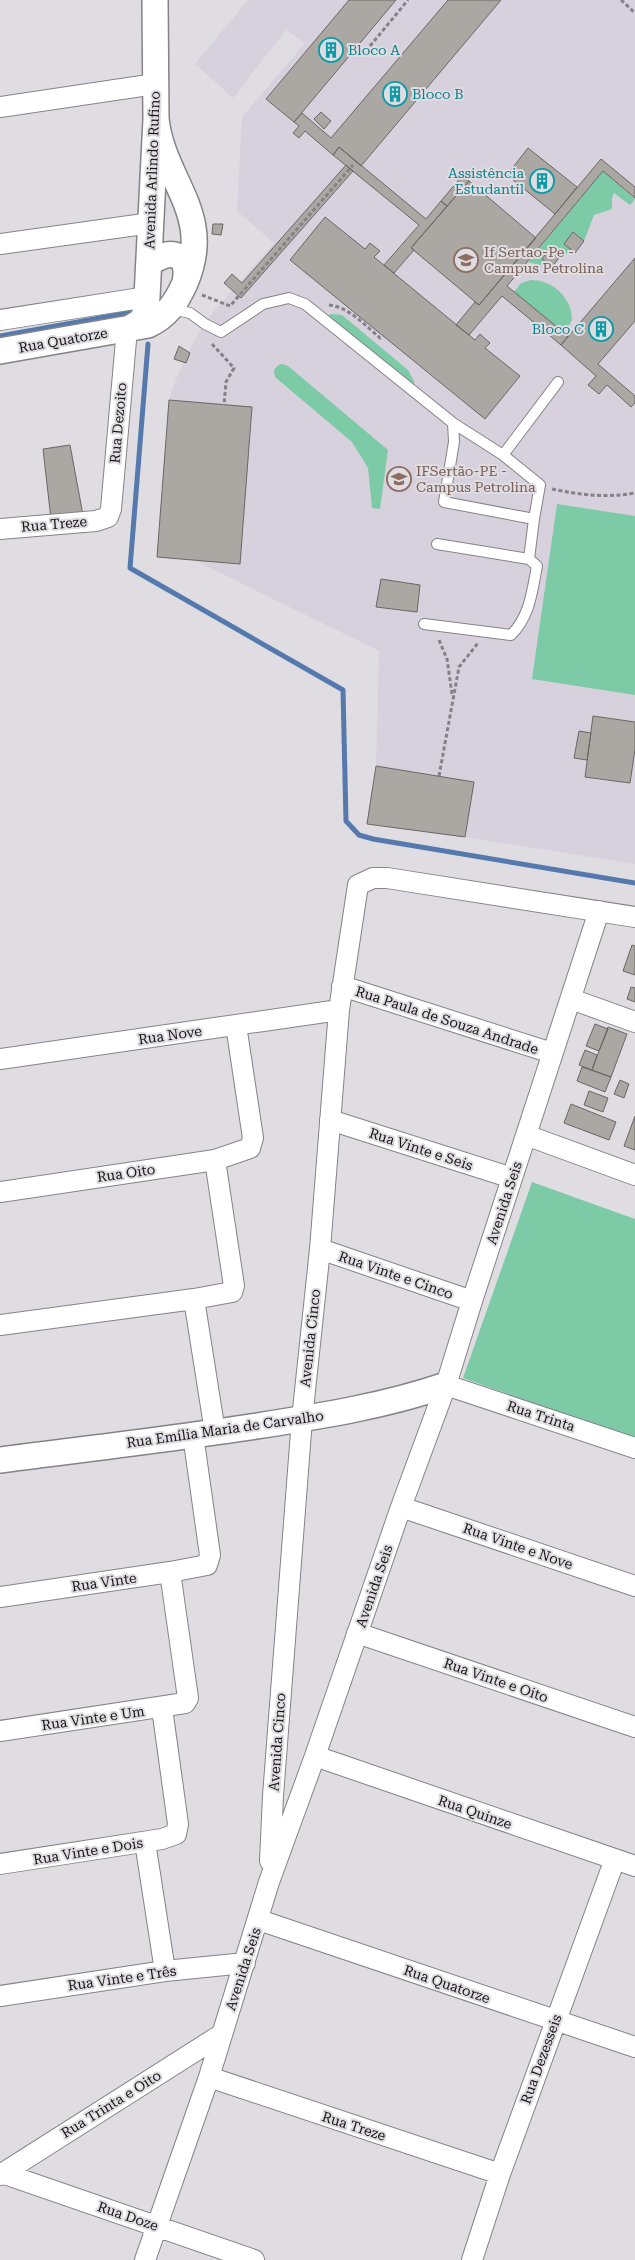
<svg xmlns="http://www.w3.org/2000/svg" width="635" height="2260" viewBox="0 0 635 2260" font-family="'Roboto Serif',serif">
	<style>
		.built { fill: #d6d1dd }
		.green { fill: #7dcaa7 }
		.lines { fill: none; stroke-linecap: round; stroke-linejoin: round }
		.stream { stroke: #5579ad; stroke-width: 5 }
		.building { fill: #aba8a3; stroke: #6a6663 }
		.service-casing { stroke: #858388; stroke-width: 12 }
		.minor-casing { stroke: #858388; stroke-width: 22 }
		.tertiary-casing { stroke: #858388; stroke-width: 28 }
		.path { stroke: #848286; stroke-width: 3; stroke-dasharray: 4 2.5; stroke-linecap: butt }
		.service { stroke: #fff; stroke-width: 10 }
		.minor { stroke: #fff; stroke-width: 20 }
		.tertiary { stroke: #fff; stroke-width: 25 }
		.labels { text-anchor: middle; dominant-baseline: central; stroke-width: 4; stroke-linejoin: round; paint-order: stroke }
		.culture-label { font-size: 14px; fill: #0d838f; stroke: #dfdde2; text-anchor: start }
		.street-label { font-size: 14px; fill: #171618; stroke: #dfdde2 }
		.education-label { font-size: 14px; fill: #785e54; stroke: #dfdde2; text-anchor: start }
	</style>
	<rect width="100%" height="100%" fill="#dfdde2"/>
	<path class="built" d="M248 0H635V864L465 837 376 766 379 651 194 560 157 557 169 400 177 377 195 339 209 317 274 243 237 211 242 117 305 43 286 30 233 98 195 64Z"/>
	<path class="green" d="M603 171 635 199 630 205 614 193 612 198V209L594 215 584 241 573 232 564 244 575 253 561 255 551 247 542 258 549 264 539 265 528 262Z
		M531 280C553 280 572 298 572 320L564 333 514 292 521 283Z
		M332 314 342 315 408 370 414 381V389L326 316Z
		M282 364 288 366 388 450 380 509 372 508 368 468 352 442 275 377 274 370 278 365Z
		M557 504 635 516V695L532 679Z
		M532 1182 635 1219V1439L463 1378Z"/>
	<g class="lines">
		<path class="stream" d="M0 336 133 312
			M148 344 130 568 343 690 346 821 359 835 373 839 635 883"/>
	</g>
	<path class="building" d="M349 0H396L294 122 266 99Z
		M448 0H501L361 166 339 147 333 155 305 131 299 138 293 133 299 126 294 122 302 113 331 138Z
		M321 112 331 121 324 129 314 119Z
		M339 147 426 219 441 201 447 206 411 248 414 250 394 273 384 265 419 225 333 155Z
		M528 148 577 187 555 214 507 175Z
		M601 159 635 187V198L603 171 507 286 568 336 561 345 502 296 469 335 456 325 475 302 479 305Z
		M346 165 353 171 241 298 224 283 232 274 242 283Z
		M462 176 469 181 447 206 441 201Z
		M469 181 536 238 479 305 411 248Z
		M325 217 365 249 370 243 380 251 374 257 475 340 480 334 490 343 485 348 520 376 485 419 290 260Z
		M213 224H223L221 235 212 234Z
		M573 232 584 241 575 253 564 244Z
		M551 247 561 255 552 267 542 259Z
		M635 258V321L598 364 635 396V403L631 407 607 385 599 394 588 385 596 376 561 345Z
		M179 346 190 353 186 363 174 359Z
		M169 400 252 407 240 564 157 557Z
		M70 445 83 515 51 519 43 449Z
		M381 579 420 585 417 612 376 607Z
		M593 716 635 722V749L630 783 585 777Z
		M579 731 591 733 587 760 574 758Z
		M376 766 474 782 465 837 367 824Z
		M632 945 635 946V975L623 971Z
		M631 987 635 988V1002L627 999Z
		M595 1024 608 1029 599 1051 586 1046Z
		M608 1027 627 1034 611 1077 592 1070Z
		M585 1050 597 1055 592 1070 579 1065Z
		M582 1067 611 1077 605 1092 577 1081Z
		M620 1080 629 1084 624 1098 614 1094Z
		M589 1091 608 1098 603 1112 584 1105Z
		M571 1104 616 1122 609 1140 564 1123Z
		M635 1116V1150L624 1146Z"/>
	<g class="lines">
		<defs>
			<path id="service" d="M172 309 190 313 205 324 221 332 263 304 289 298 305 304 453 423 503 455 540 485 534 519 444 502 454 442 453 423
				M503 455 558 382
				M437 544 529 559 534 519
				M424 624 511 635C530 616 532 592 537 566L529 559"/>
			<path id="minor" d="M0 107 155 84
				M0 244 151 223
				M0 320 147 297
				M0 529 96 521 108 517 111 509 127 329
				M342 986 552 1053
				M571 999 635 1022
				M0 1059 339 1010
				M330 1120 512 1178
				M526 1135 635 1175
				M0 1192 215 1160 250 1148 253 1138 236 1025
				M320 1249 472 1301
				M194 1299 215 1432
				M0 1325 194 1299 232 1292 234 1286 215 1160
				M446 1385 635 1448
				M401 1507 635 1586
				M0 1597 170 1572 207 1565 210 1555 193 1435
				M357 1633 635 1727
				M0 1731 185 1703 188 1698 170 1572
				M315 1756 635 1866
				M145 1842 165 1971
				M270 1861 273 1796 302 1419 320 1249 339 1010 358 885 373 878H387L635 917
				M0 1864 162 1839 176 1834 178 1824 162 1708
				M259 1920 635 2047
				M0 1996 165 1971 245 1963
				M209 2077 500 2174
				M2 2173 254 2260
				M0 2175 222 2034
				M145 2260 209 2077 269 1882 315 1756 401 1507 446 1385 472 1301 599 911
				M472 2260 500 2174 615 1859"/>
			<path id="tertiary" d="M149 264C170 247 191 253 185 282
				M127 329C146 321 145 316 147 297L156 119 155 0
				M0 351 148 325C167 316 176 303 185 283 215 214 163 182 156 119
				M0 1460C86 1449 171 1439 257 1426 321 1416 385 1406 446 1385"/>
		</defs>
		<use href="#service" class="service-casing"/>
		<use href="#minor" class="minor-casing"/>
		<use href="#tertiary" class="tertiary-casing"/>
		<path class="path" d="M621 0 635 13
			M370 46 408 0
			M202 295 230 306 353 165
			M329 305C349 307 366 326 380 338L383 335
			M212 344 234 368 226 382 224 405
			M552 489C580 495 607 498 635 493
			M439 640 447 659 452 694
			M439 776 459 667 478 643"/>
		<use href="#service" class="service"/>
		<use href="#minor" class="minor"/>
		<use href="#tertiary" class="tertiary"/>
	</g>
	<defs>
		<symbol id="building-ring" viewBox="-11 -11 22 22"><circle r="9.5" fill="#dfdde2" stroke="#0f9aa8" stroke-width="1.5"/><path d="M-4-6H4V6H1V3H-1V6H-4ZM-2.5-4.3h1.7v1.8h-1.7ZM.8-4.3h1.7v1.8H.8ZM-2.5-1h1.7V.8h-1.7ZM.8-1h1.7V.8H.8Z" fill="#0f9aa8"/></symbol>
		<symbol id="school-ring" viewBox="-11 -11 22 22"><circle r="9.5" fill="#dfdde2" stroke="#8d6e63" stroke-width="1.5"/><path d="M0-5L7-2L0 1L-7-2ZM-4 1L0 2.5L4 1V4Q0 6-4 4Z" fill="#8d6e63"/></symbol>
		<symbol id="university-ring" viewBox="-11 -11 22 22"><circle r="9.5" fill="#dfdde2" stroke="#8d6e63" stroke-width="1.5"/><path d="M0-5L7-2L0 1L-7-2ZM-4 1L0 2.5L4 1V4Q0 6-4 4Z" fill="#8d6e63"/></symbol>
	</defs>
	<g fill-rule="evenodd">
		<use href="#building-ring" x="317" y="36" width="28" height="28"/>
		<use href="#building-ring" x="381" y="80" width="28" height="28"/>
		<use href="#building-ring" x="528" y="167" width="28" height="28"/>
		<use href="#school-ring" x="452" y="246" width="28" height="28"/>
		<use href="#building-ring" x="587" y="315" width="28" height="28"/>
		<use href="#university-ring" x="385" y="465" width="28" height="28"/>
	</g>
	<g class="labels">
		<g class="culture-label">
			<text x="348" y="50">Bloco A</text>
			<text x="412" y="94">Bloco B</text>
			<text x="524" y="173" text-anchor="end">Assistência<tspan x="524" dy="16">Estudantil</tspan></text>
			<text x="584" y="329" text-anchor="end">Bloco C</text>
		</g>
		<g class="street-label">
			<text transform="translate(152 170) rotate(-88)">Avenida Arlindo Rufino</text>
			<text transform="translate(63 340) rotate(-10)">Rua Quatorze</text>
			<text transform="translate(118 423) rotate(-85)">Rua Dezoito</text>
			<text transform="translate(54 524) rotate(-5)">Rua Treze</text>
			<text transform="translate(447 1020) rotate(18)">Rua Paula de Souza Andrade</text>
			<text transform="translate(170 1035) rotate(-8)">Rua Nove</text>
			<text transform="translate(421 1149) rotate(18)">Rua Vinte e Seis</text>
			<text transform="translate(126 1173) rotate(-8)">Rua Oito</text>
			<text transform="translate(504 1203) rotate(-72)">Avenida Seis</text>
			<text transform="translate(396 1275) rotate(19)">Rua Vinte e Cinco</text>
			<text transform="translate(310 1338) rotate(-84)">Avenida Cinco</text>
			<text transform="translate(541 1416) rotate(18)">Rua Trinta</text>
			<text transform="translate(225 1429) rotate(-8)">Rua Emília Maria de Carvalho</text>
			<text transform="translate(518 1546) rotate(19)">Rua Vinte e Nove</text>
			<text transform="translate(104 1582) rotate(-8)">Rua Vinte</text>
			<text transform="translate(374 1586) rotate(-71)">Avenida Seis</text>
			<text transform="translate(496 1680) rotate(19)">Rua Vinte e Oito</text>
			<text transform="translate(93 1718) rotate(-8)">Rua Vinte e Um</text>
			<text transform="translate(277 1742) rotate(-86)">Avenida Cinco</text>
			<text transform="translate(475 1812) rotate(19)">Rua Quinze</text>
			<text transform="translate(88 1851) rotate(-9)">Rua Vinte e Dois</text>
			<text transform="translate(243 1969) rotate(-72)">Avenida Seis</text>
			<text transform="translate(122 1978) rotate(-8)">Rua Vinte e Três</text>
			<text transform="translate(447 1984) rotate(19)">Rua Quatorze</text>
			<text transform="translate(541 2059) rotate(-70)">Rua Dezesseis</text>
			<text transform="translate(111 2104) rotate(-32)">Rua Trinta e Oito</text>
			<text transform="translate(354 2126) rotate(18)">Rua Treze</text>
			<text transform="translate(128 2216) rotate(19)">Rua Doze</text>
		</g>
		<g class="education-label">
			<text x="484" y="252">If Sertao-Pe -<tspan x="484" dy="16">Campus Petrolina</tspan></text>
			<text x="416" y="471">IFSertão-PE -<tspan x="416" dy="16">Campus Petrolina</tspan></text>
		</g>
	</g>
</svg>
